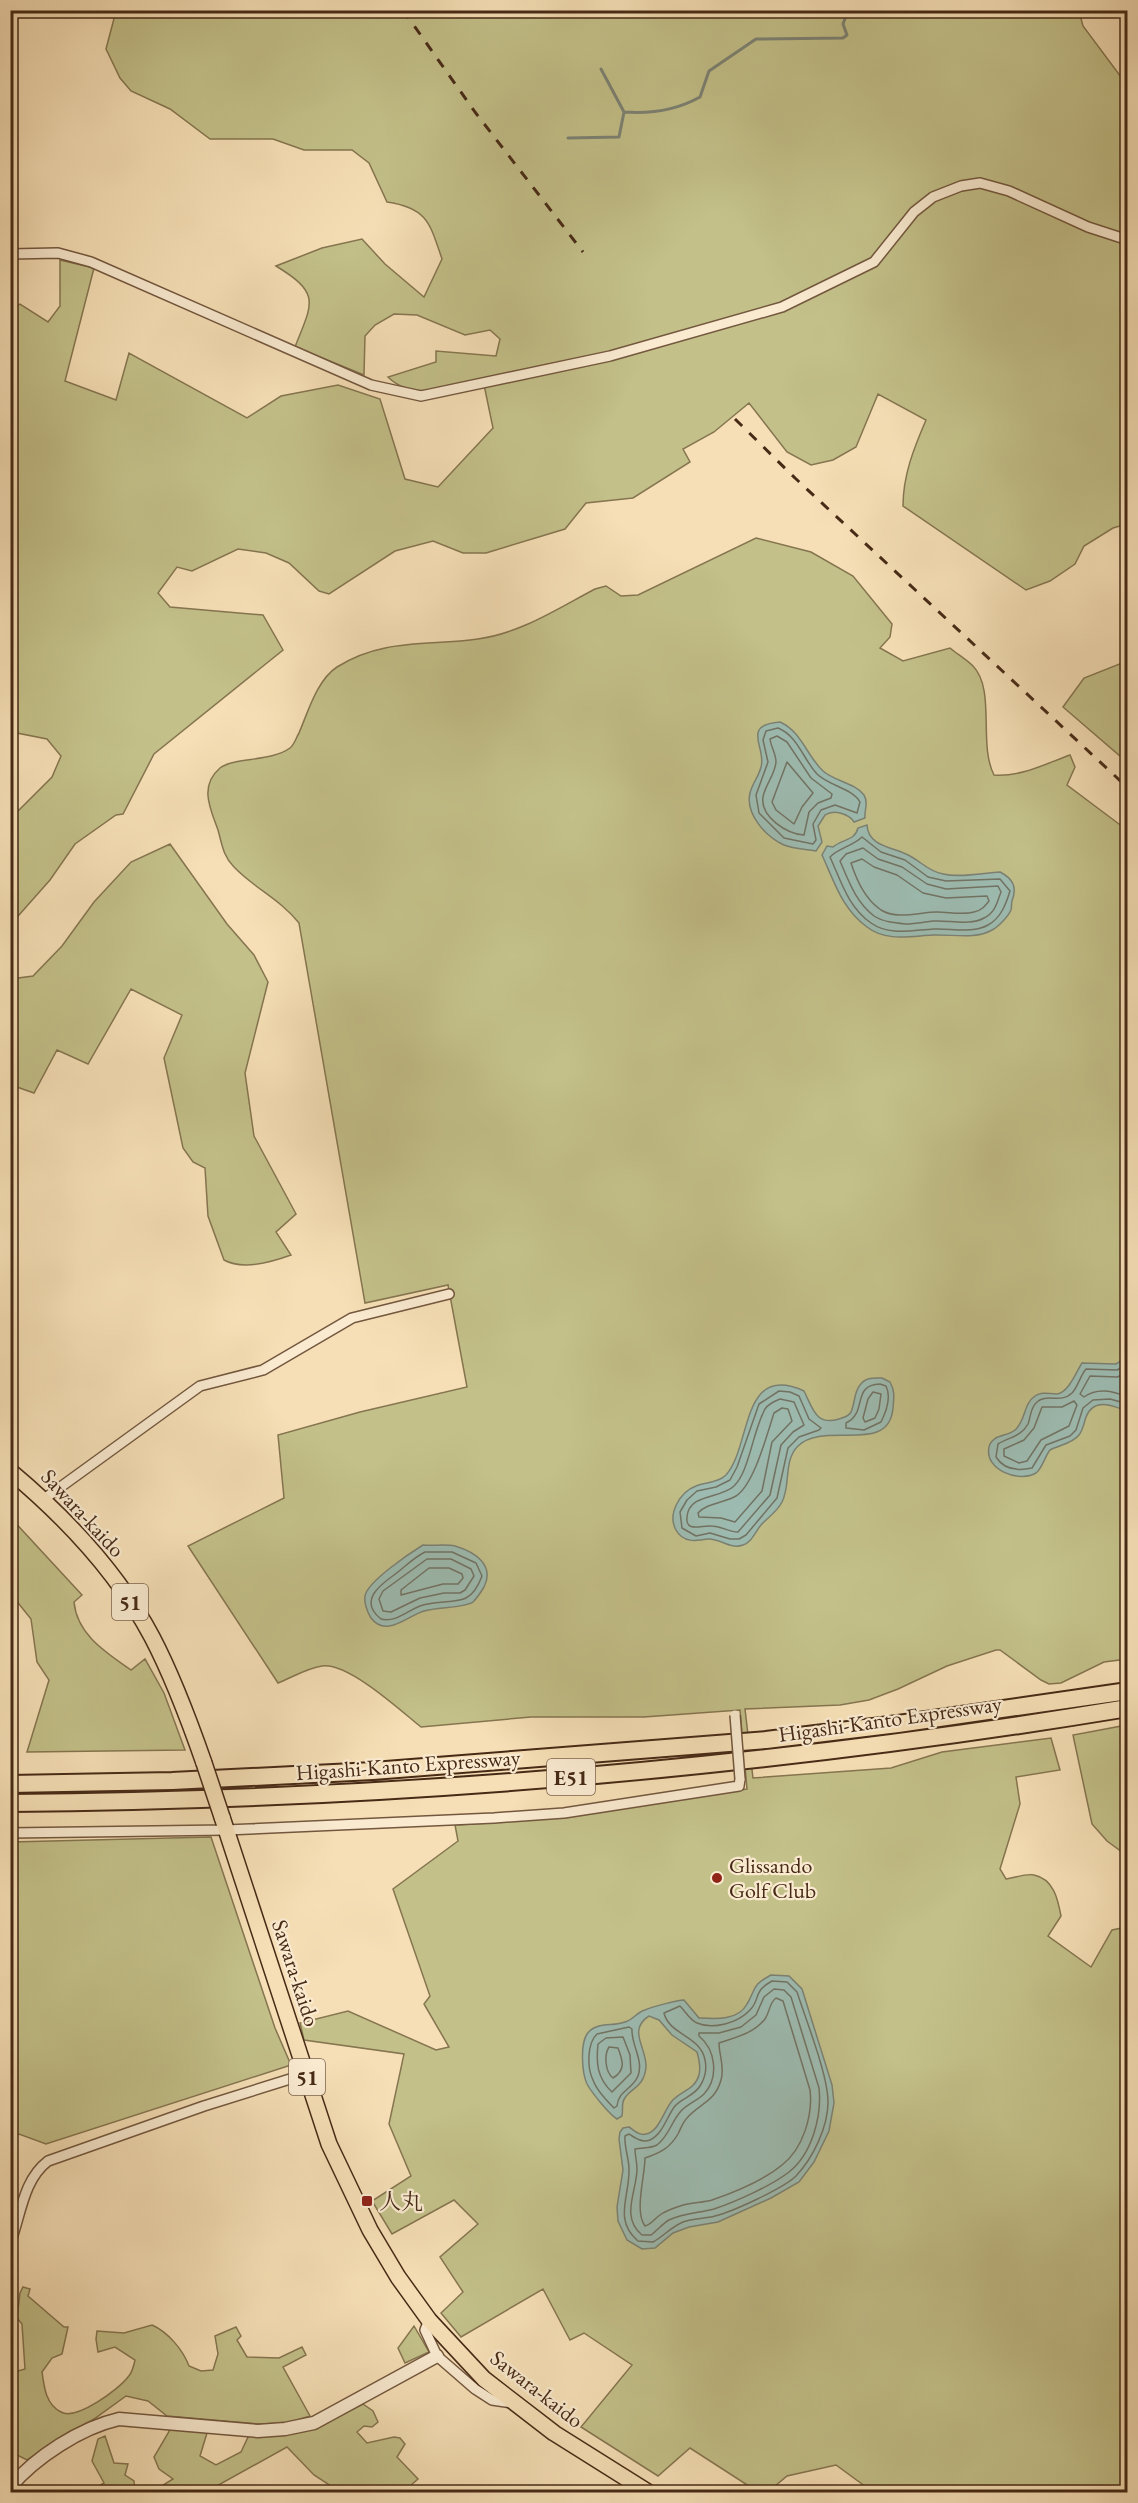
<svg xmlns="http://www.w3.org/2000/svg" width="1138" height="2503" viewBox="0 0 1138 2503" font-family="'EB Garamond','Noto Serif JP',serif">
	<style>
		.green { fill: #c3c089; stroke: #857550; stroke-width: 1.5 }
		.water { fill: #9dbcb2; stroke: #7b8274; stroke-width: 1.5 }
		.lines { fill: none; stroke-linecap: round; stroke-linejoin: round }
		.shore { stroke: #727364; stroke-width: 1.5 }
		.stream { stroke: #7b8274; stroke-width: 3 }
		.minor-casing { stroke: #73573e; stroke-width: 12 }
		.tertiary-casing { stroke: #73573e; stroke-width: 15 }
		.trunk-casing { stroke: #472a16; stroke-width: 18 }
		.motorway-casing { stroke: #472a16; stroke-width: 20 }
		.minor { stroke: #f9ead0; stroke-width: 9 }
		.tertiary { stroke: #f9ead0; stroke-width: 12 }
		.trunk { stroke: #f6dfb6; stroke-width: 15 }
		.motorway { stroke: #f6dfb6; stroke-width: 16 }
		.rail { stroke: #472a16; stroke-width: 3; stroke-dasharray: 10 10; stroke-linecap: butt }
		.minor-bridge-casing { stroke: #73573e; stroke-width: 12; stroke-linecap: butt }
		.trunk-bridge-casing { stroke: #472a16; stroke-width: 18; stroke-linecap: butt }
		.minor-bridge { stroke: #f9ead0; stroke-width: 9 }
		.trunk-bridge { stroke: #f6dfb6; stroke-width: 15 }
		.poi-dot { fill: #8f2418; stroke: #f9ead0; stroke-width: 2 }
		.labels { text-anchor: middle; dominant-baseline: central; stroke-width: 4.5; stroke-linejoin: round; paint-order: stroke }
		.shield { fill: #f9ead0; stroke: #7c644e; stroke-width: 1.5 }
		.shield-label { font-size: 21px; font-weight: bold; fill: #472a16 }
		.street-label { font-size: 22px; fill: #472a16; stroke: #f9ead0 }
		.poi-label { font-size: 22px; fill: #472a16; stroke: #f9ead0; text-anchor: start }
	</style>
	<rect width="100%" height="100%" fill="#f6dfb6"/>
	<filter id="stains"><feTurbulence type="fractalNoise" baseFrequency=".00333" numOctaves="4"/><feColorMatrix values="0 0 0 0 .2 0 0 0 0 .09 0 0 0 0 .02 0 0 0 .5 -.17"/></filter>
	<radialGradient id="worn" r=".72"><stop offset=".6" stop-color="#630" stop-opacity="0"/><stop offset="1" stop-color="#630" stop-opacity=".3"/></radialGradient>
	<path class="green" d="M116 11H1079L1083 26 1127 85V524L1113 528 1084 546 1075 564 1050 581 1026 590 903 506C903 475 914 448 926 420L878 394 856 447 833 460 811 465 787 452 749 403 714 432 683 449 690 462 633 498 586 503 565 529 486 553H463L433 541 395 551 329 594 319 591 289 563 266 553 238 549 192 571 177 567 158 593 170 607 263 615 283 650 154 754 123 814 116 815 75 844 50 880 11 924V814H15L52 777 61 756 47 739 17 733 11 713V309L20 304 48 322 60 306V260L94 268 65 381 116 400 129 353 247 418 281 396 338 385 380 399 405 479 438 487 493 428 483 380C452 386 413 402 388 377L436 362V351L496 356 500 339 490 330 465 335 417 315 394 314 375 325 365 336 364 375 295 347C312 303 322 294 276 266L322 248 362 239 385 264 424 297 442 259C430 224 428 208 387 202L369 163 352 150H304L273 139H210L170 109 131 91 120 78 106 49Z
		M756 538 811 552 853 576 892 624 890 637 880 648 903 661 950 648C957 654 966 659 973 666 996 690 978 744 994 775 1021 777 1045 764 1070 755L1075 767 1067 785 1127 830V1659L1104 1662 1061 1683 1049 1684 1041 1680 1000 1650H996L947 1666 898 1689 869 1700 840 1705 745 1709 753 1778 891 1768 942 1752 1051 1738 1060 1770 1016 1777 1020 1804 1000 1869 1006 1879C1014 1878 1027 1873 1034 1875 1054 1879 1058 1900 1061 1916L1048 1936 1091 1967 1112 1930 1127 1927V2492H873L836 2465 787 2476 768 2492H758L690 2448 658 2476 581 2427 632 2365 584 2333 570 2340 543 2289 461 2337 441 2313 463 2292 440 2257 478 2224 454 2200 392 2234 372 2201 411 2176 389 2124 404 2054 304 2040 300 2023 348 2011 436 2050 449 2047 424 2004 430 1996 393 1889 458 1841 455 1825C554 1820 650 1805 747 1789L740 1710 644 1717H531L421 1727C401 1711 348 1662 322 1666 307 1668 291 1678 278 1683L188 1546 284 1498 278 1435 360 1412 467 1387 448 1285 365 1303 299 923C281 900 254 888 234 867 223 856 222 844 218 830 210 808 199 786 220 768 234 757 271 762 290 748 294 745 296 738 299 733 308 712 317 680 337 667 383 638 428 646 478 639 521 633 557 609 595 589L606 586 621 596 638 595Z
		M1127 661V762L1063 707 1084 678Z
		M170 844 227 924 254 955 268 982 245 1073 254 1136 296 1214 276 1232 291 1255C272 1262 242 1270 224 1260L208 1216 205 1168 193 1162 183 1148 164 1058 182 1015 131 989 88 1064 57 1050 34 1093 14 1086 11 1092V979L33 976 62 946 94 902 131 862Z
		M10 1517 82 1595 74 1602C77 1635 107 1653 131 1670L145 1659 164 1693 185 1750 27 1752 49 1680 37 1662 31 1619 11 1594Z
		M1127 1725 1128 1852H1122L1107 1841 1092 1824 1073 1735Z
		M211 1837 275 2028 291 2065 46 2144 19 2134 11 2140 10 1917 14 1910 10 1905 11 1842Z
		M23 2287 30 2289 28 2296 64 2327H68L62 2354 52 2358 42 2372C44 2387 46 2405 61 2412 76 2421 119 2389 128 2377 132 2373 134 2365 135 2360L115 2347 98 2352 96 2339 97 2331 124 2333 152 2325C168 2332 183 2350 189 2366L201 2371 213 2370 218 2354 215 2336 236 2327 241 2336 237 2340 247 2357 279 2358 302 2347 306 2355 283 2367 310 2416 287 2423 258 2424 167 2416 148 2401 126 2396 94 2419 27 2460 11 2452V2373L25 2369 22 2324 17 2318 20 2293Z
		M414 2326 429 2352 405 2363 398 2348Z
		M363 2404 373 2411 378 2422 372 2427 364 2426 357 2432 367 2443 394 2437 400 2438 405 2444 397 2457 418 2479 403 2492H340L314 2475 287 2447 206 2492H152L173 2479 159 2469 154 2457 171 2428 207 2433 200 2456 216 2465 241 2452 249 2435 315 2428Z
		M105 2436 114 2463 128 2464 125 2475 134 2481 135 2492H89L104 2483 92 2461 98 2439Z"/>
	<path class="water" d="M780 722C802 732 806 755 823 771 834 781 855 783 864 795 869 803 864 810 865 818L854 822C849 814 834 809 825 815L818 826 822 842 816 851C805 849 794 849 784 845 766 837 745 814 750 793 752 784 759 776 761 767 767 748 740 725 780 722Z
		M867 825C868 846 892 847 906 854 920 860 927 871 943 874 961 878 983 873 1000 872 1014 879 1017 888 1012 901 1011 904 1012 907 1011 910 1008 917 998 927 992 930 975 940 952 934 933 935 911 936 886 942 867 927 842 909 834 881 822 855L827 846 833 847C842 839 855 841 858 828Z
		M1127 1357V1411C1113 1406 1094 1397 1086 1417 1084 1423 1083 1430 1079 1435 1073 1443 1060 1445 1050 1450 1045 1456 1042 1469 1036 1473 1019 1483 984 1470 989 1447 992 1434 1007 1437 1015 1430 1026 1421 1023 1404 1035 1396 1042 1391 1049 1394 1057 1394 1069 1392 1076 1372 1082 1363L1116 1364Z
		M882 1378 890 1382C895 1391 894 1397 893 1408 889 1456 824 1420 798 1446 783 1461 791 1485 782 1502 777 1512 768 1517 761 1525 755 1532 752 1542 743 1545 730 1550 720 1538 708 1539 696 1541 683 1543 676 1530 667 1514 680 1492 696 1486 706 1482 718 1483 726 1475 752 1446 740 1362 804 1391 813 1409 816 1426 839 1419 844 1417 848 1417 851 1412 855 1403 854 1392 860 1385 866 1377 873 1378 882 1378Z
		M423 1545C433 1546 446 1544 455 1546 475 1552 495 1565 484 1587 481 1592 477 1598 473 1602 465 1608 437 1607 424 1611 407 1616 386 1638 371 1618 367 1612 364 1602 365 1596 367 1582 410 1553 423 1545Z
		M771 1975 789 1976 802 1989 832 2085 834 2103 829 2131 814 2162 799 2182 771 2198 718 2222 689 2227 673 2233 655 2248 642 2249 627 2240 618 2221 617 2207 623 2170 619 2139 620 2132 623 2128 629 2127C634 2130 639 2136 646 2134 659 2132 664 2110 672 2101 680 2091 695 2090 699 2075 701 2067 699 2059 697 2052L672 2035 659 2020 649 2016C627 2030 647 2048 646 2067 644 2090 627 2088 623 2102 622 2106 623 2112 622 2116L617 2119C609 2114 592 2093 587 2084 582 2073 580 2045 587 2034 596 2021 613 2027 625 2022 633 2020 637 2012 645 2010 652 2007 677 2000 684 2000L699 2018C715 2019 738 2021 747 2004 757 1987 751 1986 771 1975Z"/>
	<g class="lines">
		<path class="shore" d="M778 728C798 736 803 759 817 774 829 786 852 788 860 802L857 813 835 805 821 810 813 824 816 840 813 844 784 838 759 813 756 795 768 762 763 740 766 731Z
			M777 736 787 742 811 778 832 794 831 798 818 803 809 812 804 835C787 834 760 817 763 797 765 785 775 775 776 762 776 754 771 747 770 739Z
			M787 762 813 793 802 807 794 824 776 810 772 802Z
			M862 837 881 852 905 860 928 877 946 881 1000 879 1010 891C1006 904 1001 918 988 925 972 934 951 928 934 929 913 930 889 936 871 923 848 907 841 881 830 857 838 848 853 846 862 837Z
			M863 848 878 859 902 867 927 884 946 889 998 886 1001 892C997 902 996 912 984 918 970 926 949 920 933 921 924 922 915 924 906 924 895 923 883 922 874 916 856 902 849 882 840 861L846 854Z
			M862 859 874 867 897 875 923 893 946 898 987 896 989 901C985 906 981 911 974 912 963 915 949 912 937 912 920 912 897 920 881 910 865 899 857 881 851 863Z
			M1128 1364 1117 1370 1086 1369C1080 1376 1078 1387 1072 1393 1061 1404 1046 1393 1037 1402 1030 1408 1031 1416 1028 1424 1021 1437 1009 1437 998 1444L996 1457C1004 1470 1018 1471 1032 1468L1046 1445 1070 1436 1076 1430 1083 1408 1093 1400 1110 1399 1128 1404
			M1128 1373 1117 1377 1090 1376 1080 1394 1084 1397C1098 1387 1112 1391 1128 1397
			M880 1384 886 1386C892 1398 886 1412 881 1422L864 1430 846 1428V1423C868 1413 851 1385 880 1384Z
			M779 1391 790 1392 799 1396 809 1419 821 1428 819 1430 799 1437 788 1448 777 1498 746 1535 739 1539H730L710 1533 696 1536 682 1528 680 1512 687 1500 697 1491 716 1487 730 1480 737 1467 759 1404Z
			M873 1392 881 1394 879 1409 875 1418 865 1422 863 1418 868 1399Z
			M780 1399 794 1402 804 1425 793 1432 781 1445 770 1495 738 1532C729 1532 721 1526 711 1526 702 1525 685 1533 687 1517 689 1493 721 1499 734 1486 738 1482 742 1475 744 1470 752 1451 755 1428 765 1409 768 1404 775 1401 780 1399Z
			M1074 1401 1077 1405 1069 1426 1041 1440 1027 1461 1019 1463 1004 1456V1449L1024 1440 1034 1428 1042 1407H1062Z
			M782 1408 788 1409 792 1421 772 1442 762 1491 735 1522 721 1518 699 1517 698 1513C707 1503 724 1503 736 1496 754 1485 767 1434 774 1413Z
			M425 1552H452L476 1563 482 1576C479 1584 474 1594 466 1598 457 1603 433 1601 420 1606 407 1611 395 1623 381 1619 358 1601 380 1585 394 1575 405 1567 413 1558 425 1552Z
			M427 1559H451L471 1569 474 1576 465 1590 460 1593H444L420 1598 391 1612 383 1611 379 1599 383 1591Z
			M429 1568H449L462 1574 463 1578 458 1584H443L401 1595V1590Z
			M772 1981 787 1982 797 1992C806 2020 828 2075 828 2102 828 2127 813 2158 796 2176 784 2188 732 2212 715 2216 704 2219 693 2218 683 2222 671 2227 664 2236 653 2242L638 2241C613 2220 630 2196 629 2169 629 2158 624 2147 625 2136L629 2134C635 2138 642 2143 650 2140 663 2134 667 2116 675 2106 682 2098 694 2096 700 2086 705 2078 707 2069 705 2060 701 2036 669 2035 664 2013L680 2006C685 2011 690 2020 697 2023 713 2030 738 2023 750 2010 761 1999 752 1992 772 1981Z
			M774 1989 784 1990 791 1997 819 2088C822 2116 812 2154 789 2172 771 2186 735 2202 714 2209 699 2213 684 2213 669 2220 662 2224 658 2230 651 2235H642C620 2217 637 2191 637 2169 637 2162 635 2156 635 2149 642 2147 650 2149 657 2145 669 2136 671 2122 681 2111 687 2104 697 2101 704 2094 719 2078 716 2050 699 2036V2033H719L741 2027 756 2015 764 1997Z
			M776 1998 783 2001 810 2090C813 2115 803 2149 782 2165 764 2180 735 2192 712 2200 702 2203 691 2202 680 2206 674 2208 665 2211 660 2215 654 2219 652 2224 645 2226 634 2212 645 2176 645 2158 660 2153 670 2148 678 2134 681 2128 683 2122 687 2118 700 2103 715 2102 721 2080 725 2067 719 2055 719 2043 736 2037 753 2034 765 2019 770 2012 769 2003 776 1998Z
			M629 2027 632 2029C631 2045 644 2060 638 2076 633 2089 618 2091 617 2106L614 2108C607 2101 596 2089 593 2080 587 2068 587 2043 597 2034Z
			M623 2037 630 2055 631 2073 612 2092C597 2078 596 2063 598 2044L606 2038Z
			M609 2047 618 2048C623 2061 626 2070 613 2078 605 2072 604 2055 609 2047Z"/>
		<path class="stream" d="M601 69 624 112
			M568 138 619 137 624 112C651 114 677 110 700 97L709 71 756 39 843 38 847 35 843 24 846 16 873 10"/>
		<defs>
			<path id="minor" d="M10 254 58 253 91 262 371 385 421 396 610 356 782 307 874 262 914 212 933 197 961 186 980 183 1009 191 1088 227 1128 240
				M44 1499 200 1386 263 1370 352 1318 449 1294
				M10 1833 226 1830 494 1818 564 1813 739 1786 740 1779
				M10 2244C21 2215 23 2180 48 2161L204 2106 306 2074
				M429 2320 425 2330 437 2356 475 2389 492 2400 512 2403"/>
			<path id="tertiary" d="M10 2487C36 2457 80 2428 119 2419L258 2431 285 2429 314 2423 437 2356"/>
			<path id="trunk" d="M10 1471C65 1517 118 1573 152 1637 173 1677 189 1720 204 1763
				M222 1817 329 2144 370 2230 398 2277 429 2320 484 2379 554 2433 648 2492"/>
			<path id="motorway" d="M10 1784 172 1781 373 1771 766 1740 898 1724 1128 1691
				M10 1803C385 1800 758 1769 1128 1708"/>
		</defs>
		<use href="#minor" class="minor-casing"/>
		<use href="#tertiary" class="tertiary-casing"/>
		<use href="#trunk" class="trunk-casing"/>
		<use href="#motorway" class="motorway-casing"/>
		<use href="#minor" class="minor"/>
		<use href="#tertiary" class="tertiary"/>
		<use href="#trunk" class="trunk"/>
		<use href="#motorway" class="motorway"/>
		<path class="rail" d="M403 10 475 112 583 252
			M735 419 795 478 1128 788"/>
		<defs>
			<path id="minor-bridge" d="M735 1715 740 1779"/>
			<path id="trunk-bridge" d="M204 1763 222 1817"/>
		</defs>
		<use href="#minor-bridge" class="minor-bridge-casing"/>
		<use href="#trunk-bridge" class="trunk-bridge-casing"/>
		<use href="#minor-bridge" class="minor-bridge"/>
		<use href="#trunk-bridge" class="trunk-bridge"/>
	</g>
	<g class="poi-dot">
		<circle cx="717" cy="1878" r="6"/>
		<rect x="361" y="2195" width="12" height="12" rx="3"/>
	</g>
	<g class="labels">
		<g class="shield">
			<rect x="112" y="1584" width="36" height="36" rx="4.5"/>
			<rect x="547" y="1759" width="48" height="36" rx="4.5"/>
			<rect x="289" y="2059" width="36" height="36" rx="4.5"/>
		</g>
		<g class="shield-label">
			<text x="130" y="1602">51</text>
			<text x="571" y="1777">E51</text>
			<text x="307" y="2077">51</text>
		</g>
		<g class="street-label">
			<text transform="translate(83 1513) rotate(47)">Sawara-kaido</text>
			<text transform="translate(890 1719) rotate(-8)">Higashi-Kanto Expressway</text>
			<text transform="translate(408 1765) rotate(-4)">Higashi-Kanto Expressway</text>
			<text transform="translate(296 1973) rotate(72)">Sawara-kaido</text>
			<text transform="translate(537 2389) rotate(38)">Sawara-kaido</text>
		</g>
		<g class="poi-label">
			<text x="729" y="1865">Glissando<tspan x="729" dy="25">Golf Club</tspan></text>
			<text x="379" y="2201">人丸</text>
		</g>
	</g>
	<rect width="1138" height="2503" fill="none" stroke="#f6dfb6" stroke-width="36"/>
	<rect x="12" y="12" width="1114" height="2479" fill="none" stroke="#472a16" stroke-width="3"/>
	<rect x="18" y="18" width="1102" height="2467" fill="none" stroke="#472a16" stroke-width="1.5"/>
	<rect width="100%" height="100%" filter="url(#stains)"/>
	<rect width="100%" height="100%" fill="url(#worn)"/>
</svg>
